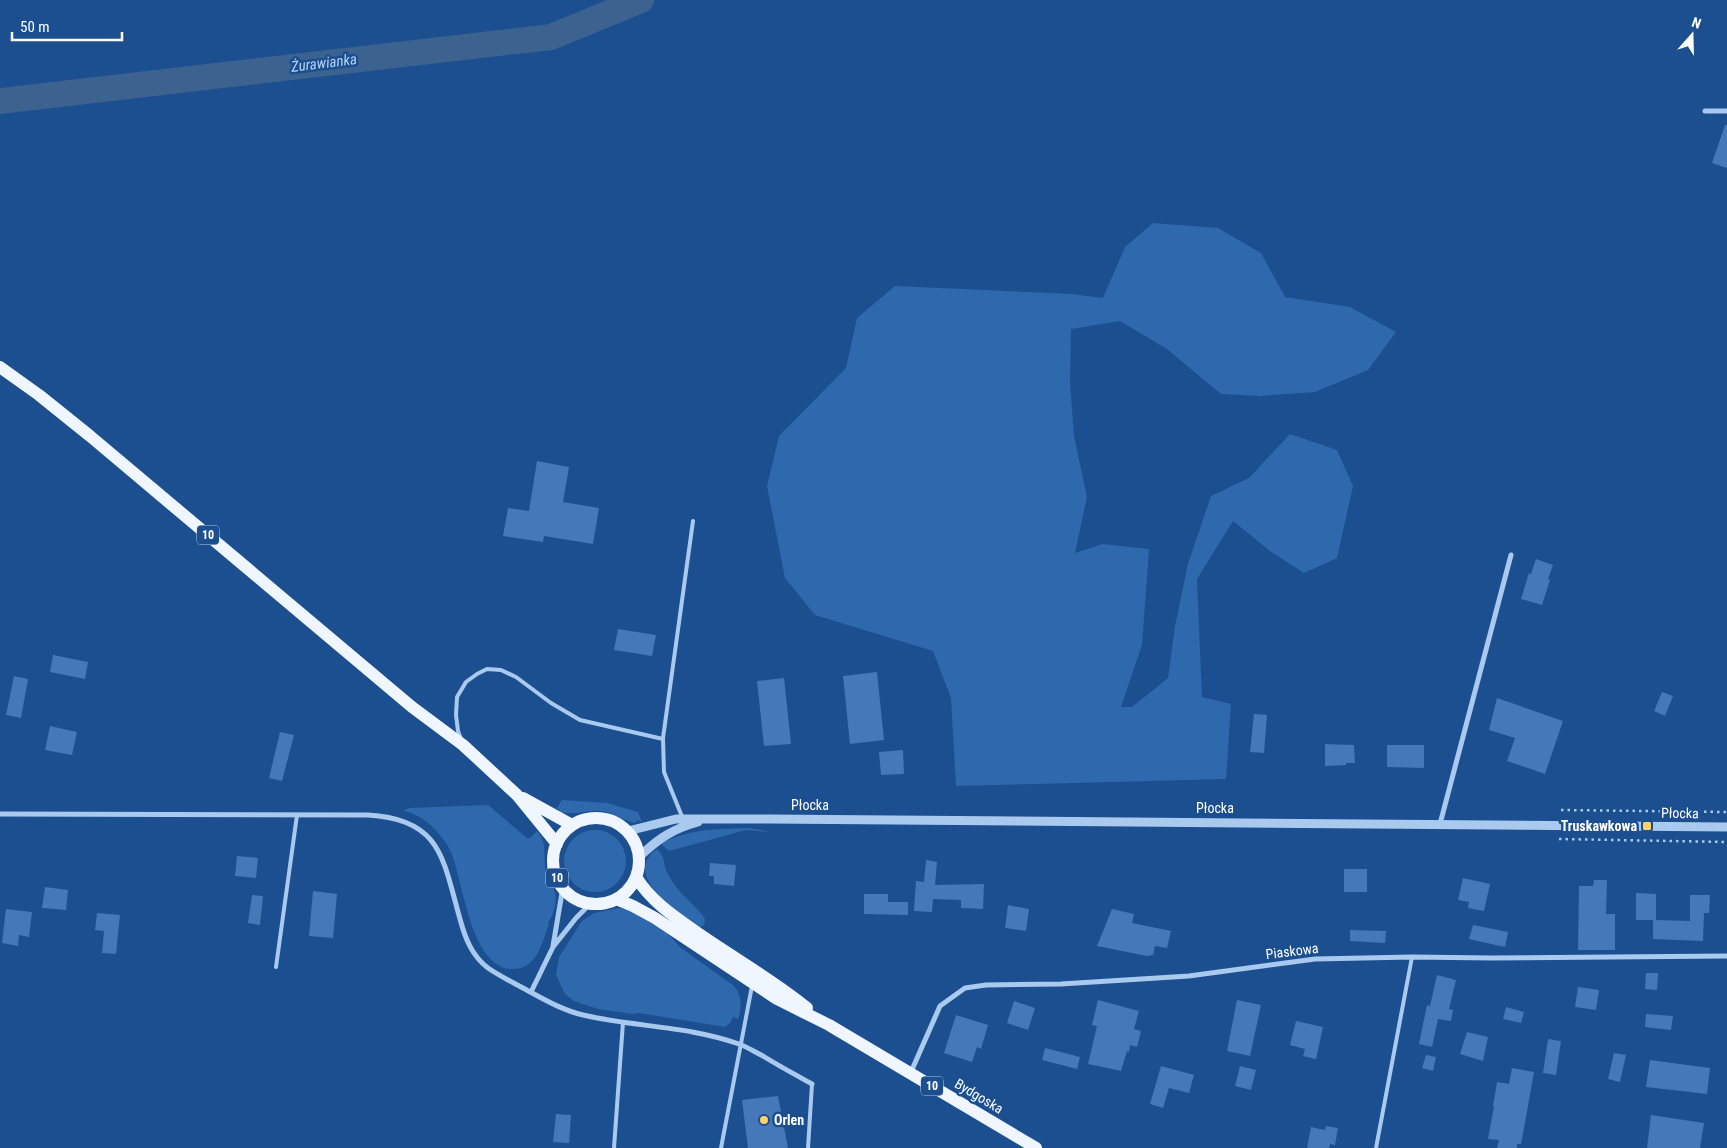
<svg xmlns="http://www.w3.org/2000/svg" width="1727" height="1148" viewBox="0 0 1727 1148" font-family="'Roboto Condensed',sans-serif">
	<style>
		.green { fill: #2e69ad }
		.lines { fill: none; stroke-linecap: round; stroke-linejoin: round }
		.river { stroke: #3c6290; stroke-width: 26 }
		.building { fill: #4478b7 }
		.path { stroke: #a9c9ee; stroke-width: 2.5; stroke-dasharray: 2.5 4; stroke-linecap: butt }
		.service { stroke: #a9c9ee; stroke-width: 4 }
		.minor { stroke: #a9c9ee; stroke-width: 5 }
		.tertiary { stroke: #a9c9ee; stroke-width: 9 }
		.primary { stroke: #f0f6ff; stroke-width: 12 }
		.poi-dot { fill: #ffd166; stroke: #1b4f8f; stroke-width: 2 }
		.labels { text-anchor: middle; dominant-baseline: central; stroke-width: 5; stroke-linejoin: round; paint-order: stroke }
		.shield { fill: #1b4f8f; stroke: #bbcadd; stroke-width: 1 }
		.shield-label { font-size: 12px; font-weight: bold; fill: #fff }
		.street-label { font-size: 14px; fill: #fff; stroke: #1b4f8f }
		.poi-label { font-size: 14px; font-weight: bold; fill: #fff; stroke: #1b4f8f; text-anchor: end }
		.water-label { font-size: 15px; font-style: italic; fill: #b5d3f5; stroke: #1b4f8f }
	</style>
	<rect width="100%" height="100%" fill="#1b4f8f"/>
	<path class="green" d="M1153 223 1218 228 1261 253 1285 297 1350 307 1396 332 1368 370 1315 392 1259 396 1221 394 1167 349 1120 321 1071 329 1070 382 1074 436 1087 497 1075 553 1103 544 1149 549 1142 645 1121 707H1132L1168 678 1175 626 1188 564 1211 496 1249 478 1290 434 1337 450 1353 486 1337 558 1304 573 1270 551 1233 521 1197 579 1202 697 1231 704 1226 779 956 786 951 698 933 651 815 615 785 578 767 486 779 436 846 368 857 318 895 286 1071 294 1103 298 1125 247Z
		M562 800 607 803 638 812 642 822 637 820 636 823C623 821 614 813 601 811 587 809 575 816 560 812L559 809H556Z
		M488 805 527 838H530L537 831C549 845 542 855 546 871 548 878 552 883 554 889 558 902 554 913 548 923L549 924C542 943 537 971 510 969 468 964 464 878 449 848 440 832 421 813 403 811L409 808Z
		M749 828 772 832 746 830 669 851 662 845V843C693 828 716 829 749 828Z
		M564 861a31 31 0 1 1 62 0a31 31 0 1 1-62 0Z
		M657 849C667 859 662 864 668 874 676 891 693 903 704 917L705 920 704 925 699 928 677 912 676 909 674 910C656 893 629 869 657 849Z
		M620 908 636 912 667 933 681 948 734 986C742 996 742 1007 738 1019L733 1017 730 1023 725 1027 639 1013 633 1014 598 1009 574 1001 565 994 556 975 559 957 582 921 594 913Z"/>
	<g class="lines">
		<path class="river" d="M0 101 551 37 641 0"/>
	</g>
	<path class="building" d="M1725 125H1727V168L1712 163Z
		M537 461 569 467 563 502 599 508 593 544 544 536 543 542 503 536 508 508 529 511Z
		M1536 559 1553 565 1548 579 1550 580 1542 605 1521 599 1529 573 1531 574Z
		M618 629 656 635 652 656 614 650Z
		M53 655 88 662 85 679 50 672Z
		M877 672 884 740 850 744 843 676Z
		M14 676 28 679 21 718 6 715Z
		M784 678 791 744 764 746 757 681Z
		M1662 692 1673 696 1665 716 1654 711Z
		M1497 698 1563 721 1545 774 1507 761 1515 738 1489 730Z
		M1254 714 1267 715 1264 753 1250 752Z
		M50 726 77 732 72 755 45 750Z
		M280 732 294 735 282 781 269 778Z
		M1325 744 1354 745 1355 763H1346V765L1325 766Z
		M1387 745H1424V768L1387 767Z
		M903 750 904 774 881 775 879 752Z
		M237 856 258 858 256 878 235 876Z
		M926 860 937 862 935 885 984 884 983 909 961 908V900L933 899 932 912 914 911 916 881 924 882Z
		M710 863 736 865 734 886 714 884V876H709Z
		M1344 869H1367V892H1344Z
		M1463 878 1490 884 1484 911 1468 908 1469 902 1458 900Z
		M1594 880H1607L1606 914H1615V950H1578L1579 886H1593Z
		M45 887 68 890 66 910 42 908Z
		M313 891 337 894 333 938 309 936Z
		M1636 893 1656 894V920L1690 921V895H1710L1709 913H1704L1703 941 1653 939V920H1636Z
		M864 894H888V902H908V915L864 914Z
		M252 895 263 896 260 925 248 923Z
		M1008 905 1029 909 1026 931 1005 928Z
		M6 909 32 912 29 937 19 935 18 946 2 943Z
		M1112 909 1134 914 1132 923 1171 931 1167 948 1155 946 1153 955 1147 956 1097 946Z
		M97 913 120 915 116 954 102 953 104 931 95 930Z
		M1473 925 1508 932 1505 947 1469 939Z
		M1350 930 1386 931 1385 943 1350 941Z
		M1646 973H1658L1657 990 1645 989Z
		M1437 975 1456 980 1449 1009 1453 1010 1451 1021 1438 1019 1432 1047 1419 1044 1427 1005 1430 1006Z
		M1578 987 1599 990 1596 1010 1575 1007Z
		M1098 1000 1139 1011 1134 1029 1141 1031 1137 1047 1130 1045 1129 1052 1127 1051 1121 1071 1088 1064 1097 1026 1092 1025Z
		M1237 1000 1261 1005 1250 1056 1227 1051Z
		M1014 1001 1035 1008 1028 1030 1007 1023Z
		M1506 1007 1524 1012 1521 1023 1503 1019Z
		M1646 1014 1673 1016 1671 1030 1645 1027Z
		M956 1015 988 1025 981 1049 977 1047 972 1062 944 1053Z
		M1296 1021 1323 1027 1316 1059 1303 1056 1305 1049 1290 1045Z
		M1467 1032 1488 1037 1483 1061 1460 1054Z
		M1548 1039 1561 1041 1556 1075 1543 1073Z
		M1045 1048 1080 1057 1077 1069 1042 1060Z
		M1614 1053 1626 1055 1620 1082 1608 1079Z
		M1426 1055 1436 1057 1433 1071 1422 1068Z
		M1650 1060 1710 1068 1707 1094 1646 1087Z
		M1161 1066 1194 1075 1189 1093 1169 1088 1163 1108 1150 1104Z
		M1240 1066 1256 1070 1251 1090 1235 1086Z
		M1512 1068 1534 1072 1524 1128 1521 1144H1517V1148H1497L1499 1140 1488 1139 1494 1106H1493L1497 1082 1509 1084Z
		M778 1096 788 1148H748L742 1100Z
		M556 1114 571 1115 569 1143 553 1142Z
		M1651 1115 1704 1123 1700 1148H1647Z
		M1326 1126 1338 1128 1335 1145 1330 1144 1329 1148H1307L1311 1127 1325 1130Z"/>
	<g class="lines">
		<path class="path" d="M1561 810 1727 812
			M1559 839 1727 842"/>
		<path class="service" d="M461 739 458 731 456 715 457 697 466 682 477 674 487 669 501 670 516 677 551 703 580 720 663 739
			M683 819 664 772 663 738 693 521
			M276 967 297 815
			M614 1148 623 1022
			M721 1148 752 986
			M808 1148 812 1084
			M1376 1148 1412 957"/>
		<path class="minor" d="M1705 111H1727
			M0 814 368 815C442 819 443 860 460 919 465 938 472 956 488 968 498 975 510 981 521 987 540 997 561 1010 583 1015 634 1027 689 1026 739 1044 747 1047 755 1052 763 1056 779 1066 796 1075 812 1084
			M1440 824 1511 555
			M553 946 563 887
			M531 992 553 947 576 918 591 903
			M911 1072 940 1006 965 988 986 985 1061 984 1189 976 1315 959 1412 957 1492 958 1727 956"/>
		<path class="tertiary" d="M628 831 676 819H769L1727 827
			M639 857C658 839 672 829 698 822"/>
		<path class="primary" d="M0 367 39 395 90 436 412 707 463 745 517 795 557 844
			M523 798 572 825
			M553 861a43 43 0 1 1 86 0a43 43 0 1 1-86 0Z
			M636 877C652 903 678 919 702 936 737 960 774 981 807 1008
			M616 899 633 906 655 918 777 999 829 1025 1036 1148"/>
	</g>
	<g class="poi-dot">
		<rect x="1642" y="821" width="10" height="10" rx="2.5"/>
		<circle cx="764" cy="1120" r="5"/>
	</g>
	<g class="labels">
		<g class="shield">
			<rect x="197" y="525.5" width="22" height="19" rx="4"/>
			<rect x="546" y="868.5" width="22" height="19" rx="4"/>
			<rect x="921" y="1076.5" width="22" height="19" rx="4"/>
		</g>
		<g class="shield-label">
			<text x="208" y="535">10</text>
			<text x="557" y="878">10</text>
			<text x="932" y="1086">10</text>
		</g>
		<g class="street-label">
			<text x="810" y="805">Płocka</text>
			<text x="1215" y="808">Płocka</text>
			<text transform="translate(1680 813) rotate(1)">Płocka</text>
			<text transform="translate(1292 951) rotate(-7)">Piaskowa</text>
			<text transform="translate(979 1096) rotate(31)">Bydgoska</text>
		</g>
		<g class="poi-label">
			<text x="1637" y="826">Truskawkowa</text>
			<text x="774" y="1120" text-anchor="start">Orlen</text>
		</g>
		<g class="water-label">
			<text transform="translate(324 63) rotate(-7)">Żurawianka</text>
		</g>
	</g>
	<g transform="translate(1692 35) rotate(20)" stroke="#1b4f8f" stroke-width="4" paint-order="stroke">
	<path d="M0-4L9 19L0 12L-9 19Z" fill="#ffffff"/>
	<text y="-8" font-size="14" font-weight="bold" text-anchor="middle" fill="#ffffff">N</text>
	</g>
	<path d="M12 32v8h110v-8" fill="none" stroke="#ffffff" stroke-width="2.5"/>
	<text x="20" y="32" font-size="15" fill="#ffffff" stroke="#1b4f8f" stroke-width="4" paint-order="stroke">50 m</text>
</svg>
